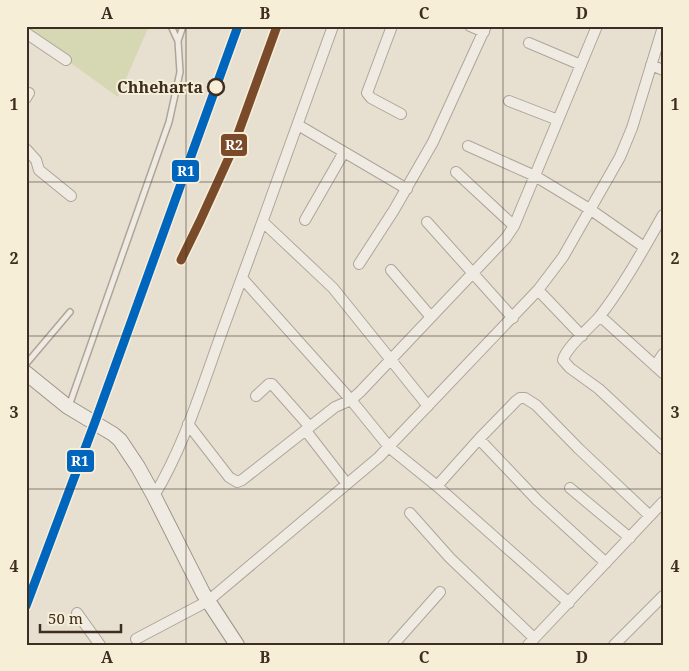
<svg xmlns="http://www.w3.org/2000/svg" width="689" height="671" viewBox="0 0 689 671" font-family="'Noto Serif',serif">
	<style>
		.green { fill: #d6d7b3 }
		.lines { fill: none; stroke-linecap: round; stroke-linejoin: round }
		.lane-casing { stroke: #ada599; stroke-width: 8 }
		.street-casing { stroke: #ada599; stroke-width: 12 }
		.secondary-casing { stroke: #9c958a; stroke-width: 16 }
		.lane { stroke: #efebe3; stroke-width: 5 }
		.street { stroke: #efebe3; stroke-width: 10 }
		.secondary { stroke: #efebe3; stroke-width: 14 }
		.rail-1-casing { stroke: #f7eed8; stroke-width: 12 }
		.rail-2-casing { stroke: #f7eed8; stroke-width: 12 }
		.rail-1 { stroke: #0065bd; stroke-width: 9 }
		.rail-2 { stroke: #7a4b2a; stroke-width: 9 }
		.grid { fill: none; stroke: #3d2e20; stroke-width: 1; stroke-opacity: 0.55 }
		.stop-dot { fill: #f7eed8; stroke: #3d2e20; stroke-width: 2.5 }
		.labels { text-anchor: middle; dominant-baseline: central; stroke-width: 4; stroke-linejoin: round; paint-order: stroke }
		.stop-label { font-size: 16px; font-weight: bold; fill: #3d2e20; stroke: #f7eed8; text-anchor: end }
		.line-badge { stroke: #f7eed8; stroke-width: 2 }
		.badge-label { font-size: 14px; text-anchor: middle; font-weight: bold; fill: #fff }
		.neatline { fill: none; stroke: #3d2e20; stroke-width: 2 }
		.grid-label { font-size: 16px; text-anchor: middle; font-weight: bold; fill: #3d2e20 }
	</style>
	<rect width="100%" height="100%" fill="#e7e0d1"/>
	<path class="green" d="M26 26H149L118 97 26 31Z"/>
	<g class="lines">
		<defs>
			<path id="lane" d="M178 41 183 26
				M26 364 70 312
				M69 406 169 122 180 72 178 41 171 26"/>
			<path id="street" d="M392 26 367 93 371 98 401 114
				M470 26 484 32
				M26 33 66 60
				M529 43 581 65
				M651 65 663 70
				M26 98 29 93
				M509 101 558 120
				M298 125 407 189
				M468 146 535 176 591 210 644 247
				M26 149 36 160 39 170 71 196
				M456 172 514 226
				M663 215C643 250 624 285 600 316 591 327 566 347 563 360L570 368 599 389 663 449
				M305 220 344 152
				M263 222 333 288 428 406
				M427 222 513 318
				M359 264 394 210 433 142 486 26
				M391 270 431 317
				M242 278 351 400 390 448 437 486 569 603
				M538 290 582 336
				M600 316 663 373
				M655 366 663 354
				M256 396 269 384H272L310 427
				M188 424 229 477 237 482 242 480 335 407 351 400 360 392 506 238 514 226 597 26
				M306 431 347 484
				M479 439 537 500 606 563
				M437 486 479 439 516 401 520 398H525L536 405 579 449 650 516
				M570 488 630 538
				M154 496C187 441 205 377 227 318 263 221 298 124 333 26
				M410 513 450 558 534 638
				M77 613 100 645
				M136 639 208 601 379 457 538 290 563 257 620 157 632 128 663 27
				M393 645 440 592
				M528 645 663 502
				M614 645 663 596"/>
			<path id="secondary" d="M26 373 68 407 113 434 120 440 138 467 154 496 203 593 237 645"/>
		</defs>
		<use href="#lane" class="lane-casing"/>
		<use href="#street" class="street-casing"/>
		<use href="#secondary" class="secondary-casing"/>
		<use href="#lane" class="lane"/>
		<use href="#street" class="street"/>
		<use href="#secondary" class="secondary"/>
		<defs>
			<path id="rail-1" d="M26 606 95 422 238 26"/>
			<path id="rail-2" d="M181 260 200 221 231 153 277 26"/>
		</defs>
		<use href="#rail-1" class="rail-1-casing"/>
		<use href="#rail-2" class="rail-2-casing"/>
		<use href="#rail-1" class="rail-1"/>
		<use href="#rail-2" class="rail-2"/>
	</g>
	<path class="grid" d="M186 26V645M344 26V645M503 26V645M26 182H663M26 336H663M26 489H663"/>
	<circle class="stop-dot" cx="216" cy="87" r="8"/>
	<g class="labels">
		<g class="stop-label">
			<text x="203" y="87">Chheharta</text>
		</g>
	</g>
	<g class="line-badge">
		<rect x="220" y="133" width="28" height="24" rx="5" fill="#7a4b2a"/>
		<rect x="171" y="159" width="29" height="24" rx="5" fill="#0065bd"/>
		<rect x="66" y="449" width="29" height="24" rx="5" fill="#0065bd"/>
	</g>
	<g class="badge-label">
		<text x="234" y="150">R2</text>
		<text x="186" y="176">R1</text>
		<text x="80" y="466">R1</text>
	</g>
	<rect width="689" height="671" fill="none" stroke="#f7eed8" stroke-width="55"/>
	<path d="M40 624v8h81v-8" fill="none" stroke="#3d2e20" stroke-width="2.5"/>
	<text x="48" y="624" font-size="15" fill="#3d2e20" stroke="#f7eed8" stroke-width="4" paint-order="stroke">50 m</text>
	<rect x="28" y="28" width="634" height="616" class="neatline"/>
	<g class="grid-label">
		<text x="107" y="19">A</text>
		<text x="265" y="19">B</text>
		<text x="424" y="19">C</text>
		<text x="582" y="19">D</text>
		<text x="14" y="110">1</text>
		<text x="675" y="110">1</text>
		<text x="14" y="264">2</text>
		<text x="675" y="264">2</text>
		<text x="14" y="418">3</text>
		<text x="675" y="418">3</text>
		<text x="14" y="572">4</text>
		<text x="675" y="572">4</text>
		<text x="107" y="663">A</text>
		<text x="265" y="663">B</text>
		<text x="424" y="663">C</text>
		<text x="582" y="663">D</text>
	</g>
</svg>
